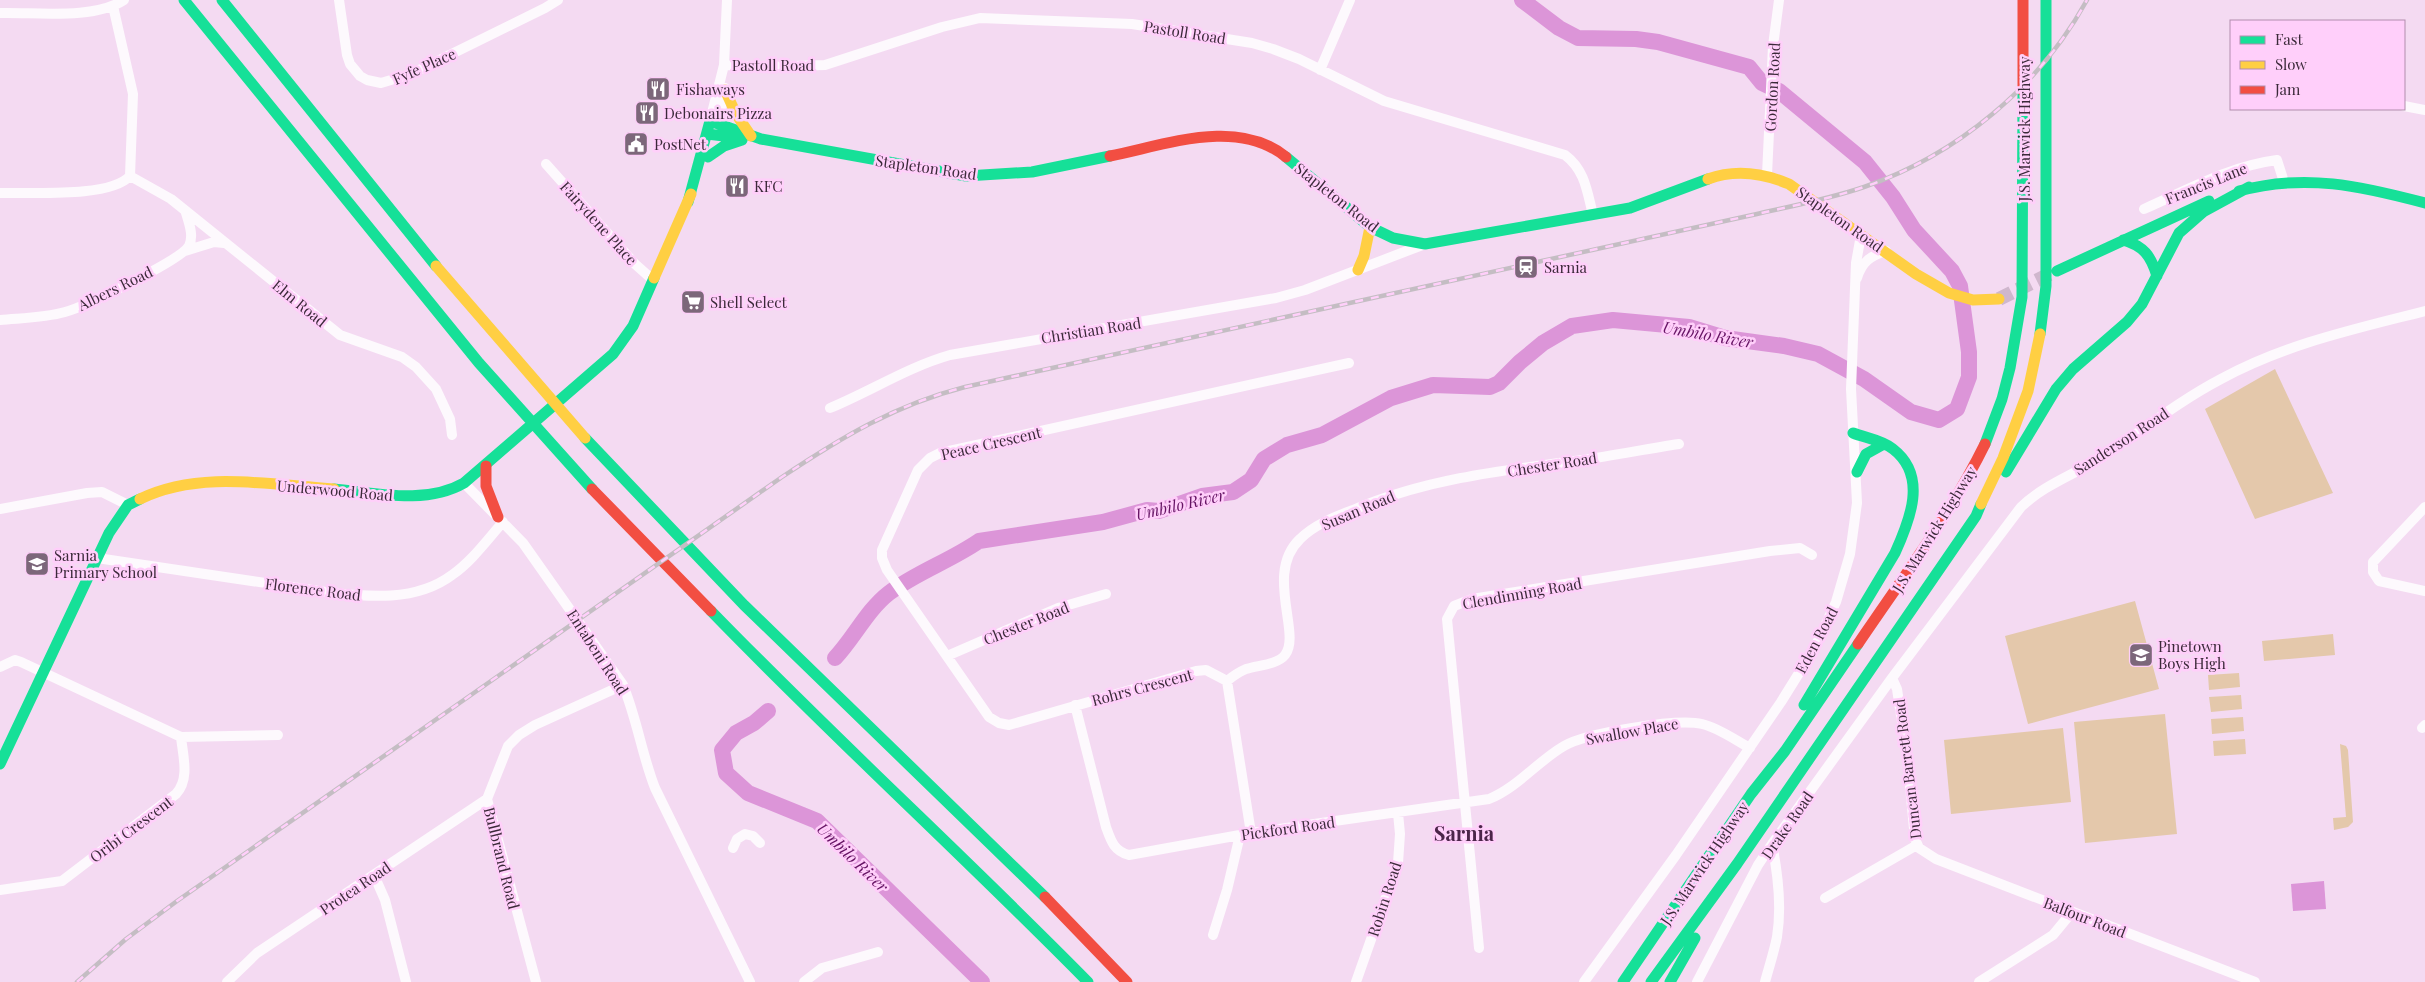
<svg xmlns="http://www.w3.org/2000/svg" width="2425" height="982" viewBox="0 0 2425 982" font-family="'Playfair Display',serif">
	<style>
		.green { fill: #e4c8ab }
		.water { fill: #dc95d8 }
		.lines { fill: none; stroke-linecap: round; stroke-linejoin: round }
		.river { stroke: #dc95d8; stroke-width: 16 }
		.secondary-tunnel { stroke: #cfb7cd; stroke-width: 14; stroke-dasharray: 14 7; stroke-linecap: butt }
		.street { stroke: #fdf9fd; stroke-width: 10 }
		.fast { stroke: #16e098; stroke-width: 11 }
		.slow { stroke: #ffcf43; stroke-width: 11 }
		.jam { stroke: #f24e42; stroke-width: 11 }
		.rail-casing { stroke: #c4bdc3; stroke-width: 4.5 }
		.rail { stroke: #ffcffa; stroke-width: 2.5; stroke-dasharray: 8; stroke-linecap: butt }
		.labels { text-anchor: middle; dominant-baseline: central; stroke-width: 5; stroke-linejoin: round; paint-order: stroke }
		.street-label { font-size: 15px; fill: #3b2939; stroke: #ffcffa }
		.poi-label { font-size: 15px; fill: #3b2939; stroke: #ffcffa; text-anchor: start }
		.water-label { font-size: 16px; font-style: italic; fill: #661364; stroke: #ffcffa }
		.district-label { font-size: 20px; font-weight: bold; fill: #4b2549; stroke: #ffcffa }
	</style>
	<rect width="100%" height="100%" fill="#f4daf2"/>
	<path class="green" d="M2275 369 2333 493 2255 519 2205 409Z
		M2135 601 2159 689 2028 724 2005 636Z
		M2333 634 2335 655 2264 661 2262 641Z
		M2239 673 2240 687 2209 690 2208 675Z
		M2241 695 2242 709 2211 712 2209 697Z
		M2165 714 2177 834 2085 843 2074 722Z
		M2243 717 2244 731 2212 734 2211 719Z
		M2063 728 2071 802 1951 814 1944 740Z
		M2245 739 2246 754 2214 756 2213 741Z
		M2340 744 2346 746 2348 750 2353 822 2348 827 2334 830 2333 818 2346 817Z"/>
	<path class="water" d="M2324 881 2326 909 2293 911 2291 884Z"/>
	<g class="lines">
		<path class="river" d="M835 658C854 638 867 610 889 593 917 572 950 561 979 541L1103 522 1147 510 1159 511 1202 496 1233 492 1251 480 1264 459 1287 445 1322 435 1391 398 1433 385 1490 387 1499 383 1520 362 1543 343 1572 326 1613 320 1689 327 1725 338 1784 346 1818 354 1864 379 1911 412 1939 420 1957 409 1969 377V352L1960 286 1952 271 1914 230 1893 197 1865 162 1779 91 1762 83 1749 67 1658 42 1636 39 1578 38 1559 28 1522 0
			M768 711 754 723 736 733 722 750 726 773 748 793 817 821 982 982"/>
		<path class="secondary-tunnel" d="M1999 299 2054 272"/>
		<path class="street" d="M339 0 347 55 350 64 360 76 367 80 381 83 411 74 545 8 558 0
			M0 13C36 12 93 20 124 0
			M724 65 764 67 825 65 942 27 980 18 1132 24 1252 43 1273 49 1299 59 1384 101 1565 155C1585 170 1587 191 1593 215
			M1320 70 1350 0
			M2404 106 2425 110
			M710 121 724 65 727 0
			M718 124 725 88
			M546 164 635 264 653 280
			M1767 175 1773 46 1779 0
			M130 176 171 199 340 335 402 357 416 367 436 389 450 419 452 435
			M0 193C31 192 110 198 130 176L133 94 113 6
			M2144 209C2187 190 2230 166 2277 160L2284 182
			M185 251 214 242 224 243
			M1857 278C1862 262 1870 256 1886 251
			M0 320C21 318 44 318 65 312 84 307 181 260 189 246 194 236 189 223 186 213
			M830 408C871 391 908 367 950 355L1276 298 1305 290 1425 244
			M464 483 523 543 623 685C637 719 642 755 655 788L750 982
			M2425 507 2373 562V572L2379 581 2425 591
			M0 509 87 493 102 492 128 505
			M97 558 326 592C368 597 416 602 452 575 472 561 487 540 503 522
			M947 656 1058 608 1106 594
			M0 667 15 660 21 662 181 737C183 756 190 779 176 794L62 881 0 890
			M1892 678 1897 689 1907 755 1915 839 1919 848 1936 859 2255 982
			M1227 681C1233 676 1239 672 1246 669 1258 665 1277 665 1285 655 1302 634 1264 573 1300 539 1314 525 1334 517 1353 510 1425 479 1504 470 1582 460 1615 455 1647 449 1679 444
			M1075 705 1106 827C1111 841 1114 851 1129 855L1251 833 1489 799C1518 787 1538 761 1564 746 1586 733 1678 718 1702 724 1719 728 1735 740 1750 748
			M2422 728 2425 725
			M181 737 278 735
			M1251 833 1227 681 1206 670 1196 671 1009 725 999 723 989 717 887 570 882 558V550L918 470 930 458 940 453 1349 363
			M733 848 737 839 745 834 753 836 760 843
			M374 875 385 900 406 982
			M1825 898 1917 845
			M1213 935 1227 890 1240 835
			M1479 948 1447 619 1454 606 1472 599 1770 551 1800 548 1812 555
			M227 982 257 953 487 799
			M536 982 487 799 508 746 519 735 535 725 623 685
			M804 982 822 968 878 952
			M1356 982 1398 863 1400 834 1398 813
			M1584 982 1676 855 1781 702 1814 649 1836 602 1850 554 1857 503 1851 389 1856 263 1861 235
			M1697 982 1758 865 1772 844 1892 678 2021 507C2045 484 2076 474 2104 456 2143 430 2179 401 2221 379 2285 344 2355 329 2425 311
			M1765 982C1769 967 1774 952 1777 937 1782 906 1778 874 1772 844
			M1979 982 2053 935 2072 912"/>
		<path class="fast" d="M184 0 479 363 592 489
			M222 0 436 266
			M707 134 741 138
			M708 157 724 146 742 140
			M1286 157 1370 227 1393 238 1425 244 1630 208 1708 179
			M2239 191C2305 173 2361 186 2425 203
			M688 202 710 121 761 139 966 176 1032 172 1110 156
			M2123 240C2144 246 2151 256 2157 276
			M2057 271 2209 201
			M2040 334 2046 286V0
			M585 438 744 605 1045 897
			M1985 444 2002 399 2010 368 2022 297 2023 91
			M1857 472 1866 454 1884 444
			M2006 472 2056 389 2073 369 2127 322 2142 304 2179 233 2203 212 2249 187
			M334 489C376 493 426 505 464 483L613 354 633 326 654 278
			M711 611C834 738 964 856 1088 982
			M1804 705 1895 553C1910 520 1928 476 1893 449 1882 440 1866 438 1853 433
			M0 764 109 533 128 505 140 499
			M1623 982 1751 794 1785 751 1858 644
			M1651 982 1737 864 1976 516 1981 504
			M1670 982 1695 938"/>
		<path class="slow" d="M725 90 736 114 751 136
			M1708 179C1735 169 1763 173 1789 184L1916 274 1949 293 1973 300 1999 299
			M436 266 585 438
			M1358 270 1364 256 1370 227
			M654 278 691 194
			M140 499C200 470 270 485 334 489
			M1981 504 2003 458 2028 391 2040 334"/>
		<path class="jam" d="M2023 91V0
			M1110 156C1166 145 1237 117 1286 157
			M486 466V486L498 517
			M592 489 711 611
			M1858 644C1902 579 1950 515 1985 444
			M1045 897 1127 982"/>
		<defs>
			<path id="rail" d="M77 982 126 939 177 901 782 477C842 437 895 405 965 387L1757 214C1792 206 1829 199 1864 187 1957 155 2040 86 2087 0"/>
		</defs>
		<use href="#rail" class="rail-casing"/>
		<use href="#rail" class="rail"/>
	</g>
	<defs>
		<symbol id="restaurant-square" viewBox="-11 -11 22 22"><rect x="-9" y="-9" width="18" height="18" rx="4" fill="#7c677a" stroke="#ffcffa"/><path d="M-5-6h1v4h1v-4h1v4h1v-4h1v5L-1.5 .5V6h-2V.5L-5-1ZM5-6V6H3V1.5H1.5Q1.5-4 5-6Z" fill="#fff"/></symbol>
		<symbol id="civic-square" viewBox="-11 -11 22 22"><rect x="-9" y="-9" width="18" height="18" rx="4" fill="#7c677a" stroke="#ffcffa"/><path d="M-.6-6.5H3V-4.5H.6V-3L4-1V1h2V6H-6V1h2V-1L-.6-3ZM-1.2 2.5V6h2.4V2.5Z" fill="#fff"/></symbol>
		<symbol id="station-square" viewBox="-11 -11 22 22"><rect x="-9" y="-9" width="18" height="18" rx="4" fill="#7c677a" stroke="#ffcffa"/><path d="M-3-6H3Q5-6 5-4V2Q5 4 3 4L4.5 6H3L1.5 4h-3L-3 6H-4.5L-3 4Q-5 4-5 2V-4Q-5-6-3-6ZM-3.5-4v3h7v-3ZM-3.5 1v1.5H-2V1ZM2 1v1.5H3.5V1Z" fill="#fff"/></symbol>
		<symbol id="supermarket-square" viewBox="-11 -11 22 22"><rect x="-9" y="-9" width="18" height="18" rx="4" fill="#7c677a" stroke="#ffcffa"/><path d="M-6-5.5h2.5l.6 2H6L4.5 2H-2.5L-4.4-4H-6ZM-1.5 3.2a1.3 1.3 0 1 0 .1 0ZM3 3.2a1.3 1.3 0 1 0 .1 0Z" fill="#fff"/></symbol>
		<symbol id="school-square" viewBox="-11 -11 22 22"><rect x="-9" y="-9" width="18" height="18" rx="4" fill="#7c677a" stroke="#ffcffa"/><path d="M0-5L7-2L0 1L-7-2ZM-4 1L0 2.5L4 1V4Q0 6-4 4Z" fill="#fff"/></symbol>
	</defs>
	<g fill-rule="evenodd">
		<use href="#restaurant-square" x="644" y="75" width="28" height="28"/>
		<use href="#restaurant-square" x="633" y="99" width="28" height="28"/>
		<use href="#civic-square" x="622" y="130" width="28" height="28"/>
		<use href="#restaurant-square" x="723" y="172" width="28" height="28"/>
		<use href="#station-square" x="1512" y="253" width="28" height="28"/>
		<use href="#supermarket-square" x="679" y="288" width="28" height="28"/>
		<use href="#school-square" x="23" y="550" width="28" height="28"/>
		<use href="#school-square" x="2127" y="641" width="28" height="28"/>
	</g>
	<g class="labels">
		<g class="street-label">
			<text transform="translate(1185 32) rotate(9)">Pastoll Road</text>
			<text x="773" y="65">Pastoll Road</text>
			<text transform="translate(424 66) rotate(-24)">Fyfe Place</text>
			<text transform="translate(1772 87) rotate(-87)">Gordon Road</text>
			<text transform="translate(2024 129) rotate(-90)">J.S. Marwick Highway</text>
			<text transform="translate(926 167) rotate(8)">Stapleton Road</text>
			<text transform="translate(2206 183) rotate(-22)">Francis Lane</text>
			<text transform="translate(1337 197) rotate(38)">Stapleton Road</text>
			<text transform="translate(1840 219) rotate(35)">Stapleton Road</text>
			<text transform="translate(599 223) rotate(48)">Fairydene Place</text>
			<text transform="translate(115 288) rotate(-26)">Albers Road</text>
			<text transform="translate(300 303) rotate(39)">Elm Road</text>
			<text transform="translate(1091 330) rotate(-9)">Christian Road</text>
			<text transform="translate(2121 441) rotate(-33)">Sanderson Road</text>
			<text transform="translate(991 443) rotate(-13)">Peace Crescent</text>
			<text transform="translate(1552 464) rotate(-9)">Chester Road</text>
			<text transform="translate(335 490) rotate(5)">Underwood Road</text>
			<text transform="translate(1358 510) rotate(-23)">Susan Road</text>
			<text transform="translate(1934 529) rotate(-58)">J.S. Marwick Highway</text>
			<text transform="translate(313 589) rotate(7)">Florence Road</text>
			<text transform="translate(1522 593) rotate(-10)">Clendinning Road</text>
			<text transform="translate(1026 623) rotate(-22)">Chester Road</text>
			<text transform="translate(1816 640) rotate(-62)">Eden Road</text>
			<text transform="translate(598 652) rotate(57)">Entabeni Road</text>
			<text transform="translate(1142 687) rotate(-15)">Rohrs Crescent</text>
			<text transform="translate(1632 731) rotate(-10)">Swallow Place</text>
			<text transform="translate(1907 769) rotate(-97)">Duncan Barrett Road</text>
			<text transform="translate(1787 825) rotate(-55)">Drake Road</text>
			<text transform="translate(1288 828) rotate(-8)">Pickford Road</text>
			<text transform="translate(131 829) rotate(-37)">Oribi Crescent</text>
			<text transform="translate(502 858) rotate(76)">Bullbrand Road</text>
			<text transform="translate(1704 863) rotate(-56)">J.S. Marwick Highway</text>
			<text transform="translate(355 888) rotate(-34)">Protea Road</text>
			<text transform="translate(1384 899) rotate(-72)">Robin Road</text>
			<text transform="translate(2085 917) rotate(21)">Balfour Road</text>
		</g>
		<g class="poi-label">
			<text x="676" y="89">Fishaways</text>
			<text x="664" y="113">Debonairs Pizza</text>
			<text x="654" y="144">PostNet</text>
			<text x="754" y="186">KFC</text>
			<text x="1544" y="267">Sarnia</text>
			<text x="710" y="302">Shell Select</text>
			<text x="54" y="555">Sarnia<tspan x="54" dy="17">Primary School</tspan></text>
			<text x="2158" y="646">Pinetown<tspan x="2158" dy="17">Boys High</tspan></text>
		</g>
		<g class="water-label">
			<text transform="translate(1708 334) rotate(10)">Umbilo River</text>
			<text transform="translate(1180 504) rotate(-13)">Umbilo River</text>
			<text transform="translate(853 857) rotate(44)">Umbilo River</text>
		</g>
		<g class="district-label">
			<text x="1464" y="832">Sarnia</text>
		</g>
	</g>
	<rect x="2230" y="20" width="175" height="90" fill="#ffcffa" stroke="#b18dad"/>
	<rect x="2240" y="36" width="25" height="8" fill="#16e098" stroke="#b18dad"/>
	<text x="2275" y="45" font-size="15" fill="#3b2939">Fast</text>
	<rect x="2240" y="61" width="25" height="8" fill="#ffcf43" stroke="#b18dad"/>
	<text x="2275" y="70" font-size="15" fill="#3b2939">Slow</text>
	<rect x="2240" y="86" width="25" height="8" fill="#f24e42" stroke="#b18dad"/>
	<text x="2275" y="95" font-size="15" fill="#3b2939">Jam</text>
</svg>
